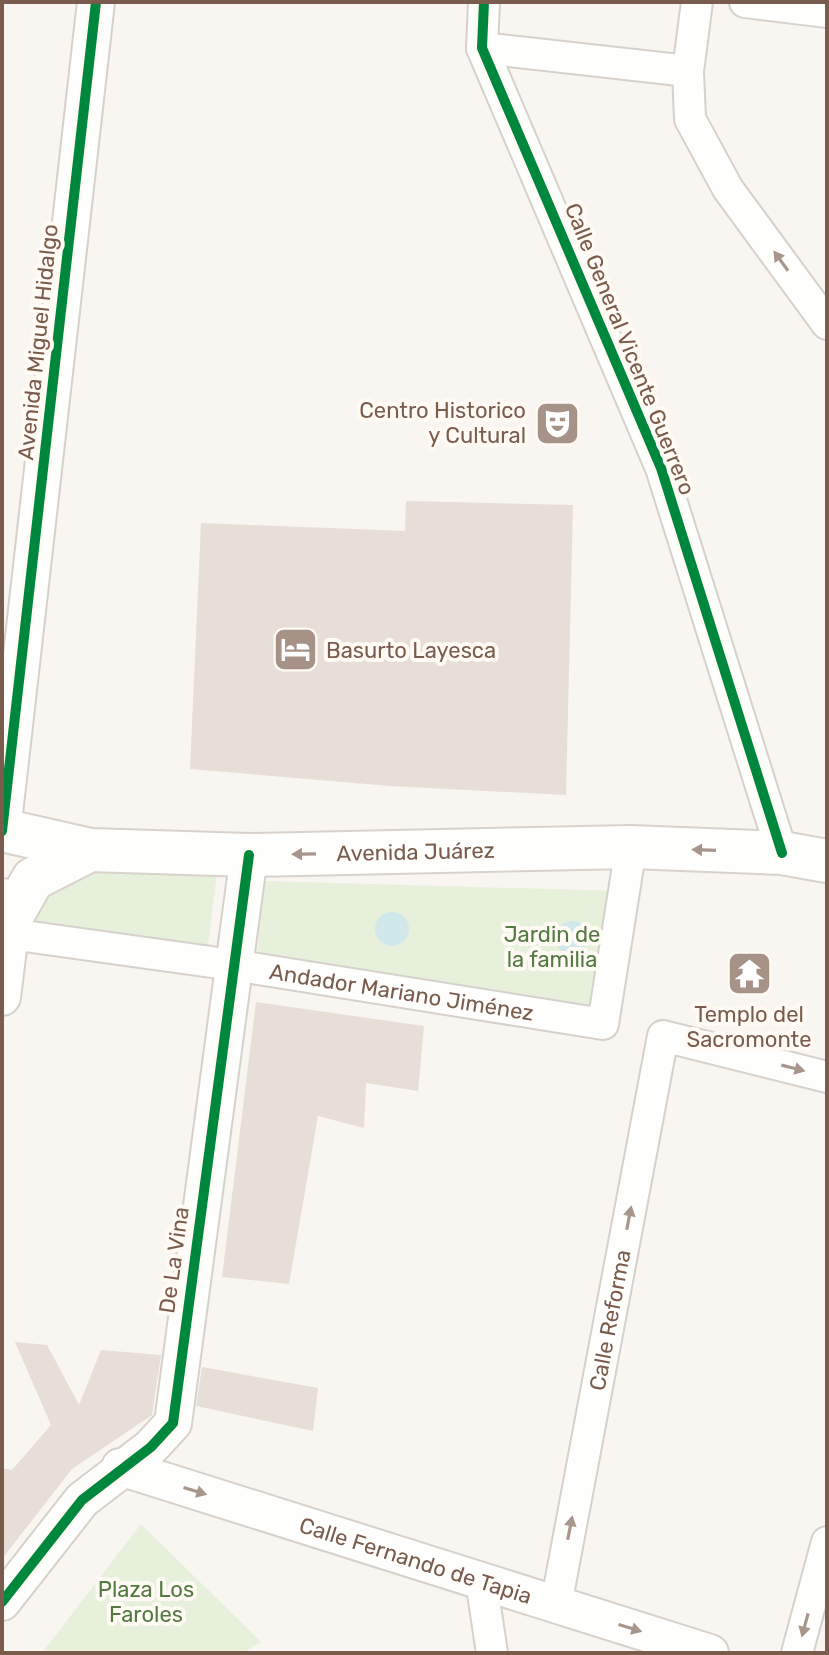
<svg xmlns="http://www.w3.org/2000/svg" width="829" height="1655" viewBox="0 0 829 1655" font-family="Rubik,sans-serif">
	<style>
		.green { fill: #e7f0db }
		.water { fill: #d0e8ea }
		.building { fill: #e6ded7 }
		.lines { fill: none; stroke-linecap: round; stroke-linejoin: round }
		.minor-casing { stroke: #d7d1cb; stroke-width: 34 }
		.tertiary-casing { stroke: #d7d1cb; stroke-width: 40 }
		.secondary-casing { stroke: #d9d2cb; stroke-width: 46 }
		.minor { stroke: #fefefd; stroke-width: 30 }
		.tertiary { stroke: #fefefd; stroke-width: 36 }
		.secondary { stroke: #fefefd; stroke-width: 42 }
		.cycleway-casing { stroke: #fffaf3; stroke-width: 15 }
		.cycleway { stroke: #00873e; stroke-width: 10 }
		.oneway { fill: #a8958b }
		.labels { text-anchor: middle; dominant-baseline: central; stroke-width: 8; stroke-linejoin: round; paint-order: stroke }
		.street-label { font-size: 22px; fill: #7a5c4d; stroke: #fffaf3 }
		.poi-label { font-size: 22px; fill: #7a5c4d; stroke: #fffaf3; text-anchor: end }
		.park-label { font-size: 22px; fill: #537a41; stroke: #fffaf3 }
	</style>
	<rect width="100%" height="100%" fill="#f9f5f0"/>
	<path class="green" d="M58 871 217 873 207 953 33 929 40 889Z
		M264 881 621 891 599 1010 256 964Z
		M141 1524 261 1642 243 1653H42Z"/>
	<path class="water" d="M375 929a17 17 0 1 1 34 0a17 17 0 1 1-34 0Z
		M555 938a17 17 0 1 1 34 0a17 17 0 1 1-34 0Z"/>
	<path class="building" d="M406 501 573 505 566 795 390 786 190 769 201 523 405 531Z
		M256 1002 424 1026 418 1091 366 1083 364 1128 318 1116 289 1284 222 1277Z
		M15 1342 47 1345 79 1405 101 1350 161 1355 152 1415 72 1469 2 1559V1468L12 1470 51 1425Z
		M202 1367 318 1388 313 1431 196 1406Z"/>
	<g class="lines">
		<defs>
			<g id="minor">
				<path d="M484 2 482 48 661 468 782 853"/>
				<path d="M697 2 688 71 690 119 728 189 827 324"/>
				<path d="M745 2 827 12"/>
				<path d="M482 48 688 71"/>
				<path id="s1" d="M10 934 233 965 603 1024 631 847"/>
				<path d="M481 1580 492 1653"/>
				<path id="s2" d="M556 1605 663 1036 827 1077"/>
				<path d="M797 1653 827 1542"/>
			</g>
			<g id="tertiary">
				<path d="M2 831 96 2"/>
				<path d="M2 997 12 916"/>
				<path id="s3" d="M120 1467 710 1653"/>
				<path d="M2 1602 82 1500 151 1447 173 1423 249 855"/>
			</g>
			<g id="secondary">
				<path id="s4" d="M2 830 90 850 249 855 631 847 782 853 827 861"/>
				<path d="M2 900 12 916 33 879 90 850"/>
			</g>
		</defs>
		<use href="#minor" class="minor-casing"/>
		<use href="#tertiary" class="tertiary-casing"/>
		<use href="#secondary" class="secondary-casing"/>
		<use href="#minor" class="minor"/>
		<use href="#tertiary" class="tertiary"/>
		<use href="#secondary" class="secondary"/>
		<defs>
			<path id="cycleway" d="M484 2 482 48 661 468 782 853
				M2 831 96 2
				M2 1602 82 1500 151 1447 173 1423 249 855"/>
		</defs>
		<use href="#cycleway" class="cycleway-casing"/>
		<use href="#cycleway" class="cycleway"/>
	</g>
	<defs><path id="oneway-solid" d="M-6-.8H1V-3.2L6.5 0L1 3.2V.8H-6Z" transform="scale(2)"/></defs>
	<g class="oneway">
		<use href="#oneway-solid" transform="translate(781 261) rotate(-126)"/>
		<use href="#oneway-solid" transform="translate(704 850) rotate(-178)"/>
		<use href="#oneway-solid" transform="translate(304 854) rotate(179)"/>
		<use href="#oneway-solid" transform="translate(793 1068) rotate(14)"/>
		<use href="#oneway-solid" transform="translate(629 1218) rotate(-79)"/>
		<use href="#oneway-solid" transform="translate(195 1491) rotate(17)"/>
		<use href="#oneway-solid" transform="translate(570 1528) rotate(-79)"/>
		<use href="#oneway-solid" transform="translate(805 1625) rotate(105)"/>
		<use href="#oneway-solid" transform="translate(630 1628) rotate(17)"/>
	</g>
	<defs>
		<symbol id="theatre-square" viewBox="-11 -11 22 22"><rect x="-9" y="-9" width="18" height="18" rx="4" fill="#a69286" stroke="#fffaf3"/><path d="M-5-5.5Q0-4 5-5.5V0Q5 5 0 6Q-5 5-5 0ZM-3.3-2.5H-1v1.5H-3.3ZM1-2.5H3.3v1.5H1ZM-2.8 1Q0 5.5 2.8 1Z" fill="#fff"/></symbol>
		<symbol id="hotel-square" viewBox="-11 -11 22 22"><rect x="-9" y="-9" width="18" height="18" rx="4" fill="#a69286" stroke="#fffaf3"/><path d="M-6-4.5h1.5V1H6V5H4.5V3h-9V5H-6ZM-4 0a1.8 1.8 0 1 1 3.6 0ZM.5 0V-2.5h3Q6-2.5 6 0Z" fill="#fff"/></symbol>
		<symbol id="temple-square" viewBox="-11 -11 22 22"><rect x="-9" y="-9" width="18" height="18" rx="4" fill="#a69286" stroke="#fffaf3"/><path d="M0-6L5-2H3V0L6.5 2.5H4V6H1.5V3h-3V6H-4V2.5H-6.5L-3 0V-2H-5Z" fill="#fff"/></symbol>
	</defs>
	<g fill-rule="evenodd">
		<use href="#theatre-square" x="532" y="398" width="51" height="51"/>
		<use href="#hotel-square" x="270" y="624" width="51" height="51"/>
		<use href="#temple-square" x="724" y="948" width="51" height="51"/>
	</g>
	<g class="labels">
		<g class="street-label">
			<text transform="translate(38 342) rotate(-84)">Avenida Miguel Hidalgo</text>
			<text transform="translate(630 349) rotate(68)">Calle General Vicente Guerrero</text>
			<text stroke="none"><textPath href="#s4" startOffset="416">Avenida Juárez</textPath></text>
			<text stroke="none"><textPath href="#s1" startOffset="396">Andador Mariano Jiménez</textPath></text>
			<text transform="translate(174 1260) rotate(-82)">De La Vina</text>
			<text stroke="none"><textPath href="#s2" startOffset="290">Calle Reforma</textPath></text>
			<text stroke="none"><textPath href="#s3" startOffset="310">Calle Fernando de Tapia</textPath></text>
		</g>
		<g class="poi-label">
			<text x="526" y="410">Centro Historico<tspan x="526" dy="25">y Cultural</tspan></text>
			<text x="326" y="650" text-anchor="start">Basurto Layesca</text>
			<text x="749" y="1014" text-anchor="middle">Templo del<tspan x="749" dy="25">Sacromonte</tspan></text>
		</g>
		<g class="park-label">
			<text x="552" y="934">Jardin de<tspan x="552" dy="25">la familia</tspan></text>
			<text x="146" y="1589">Plaza Los<tspan x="146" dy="25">Faroles</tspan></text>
		</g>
	</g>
	<rect width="829" height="1655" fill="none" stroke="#7a5c4d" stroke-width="8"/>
</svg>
